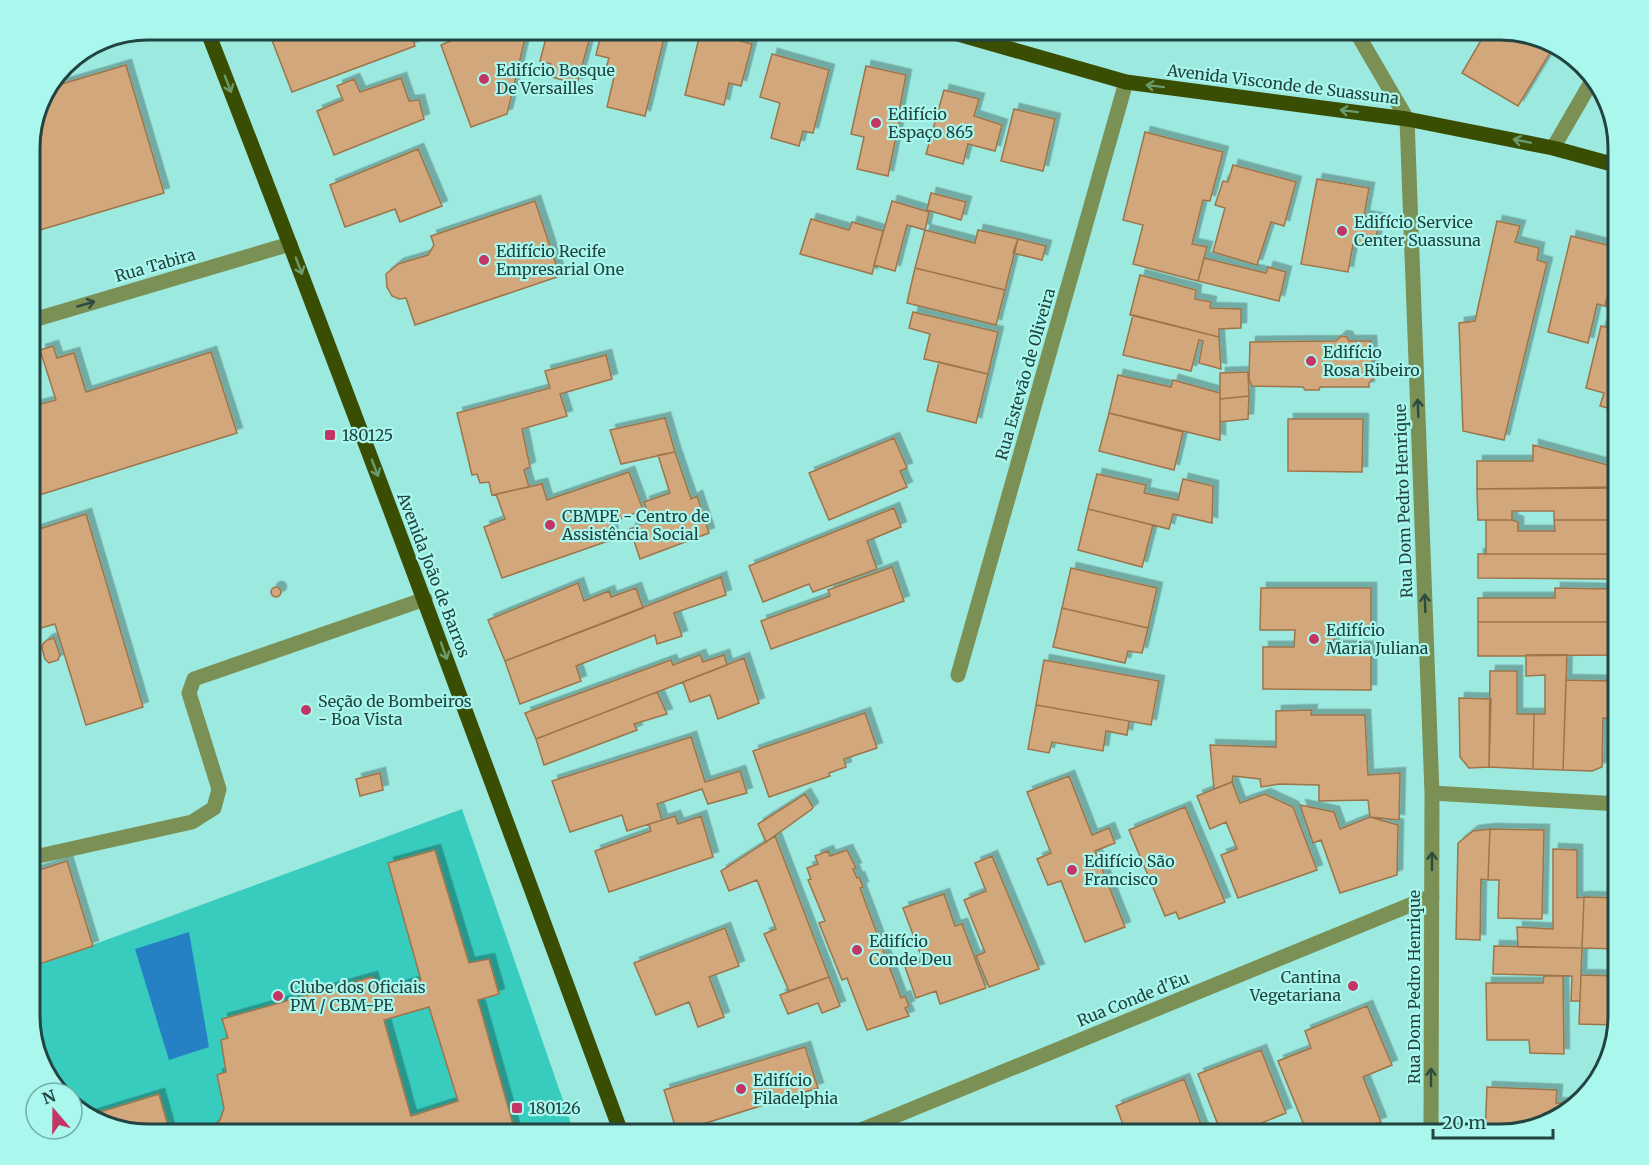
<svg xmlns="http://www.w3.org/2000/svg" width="1649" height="1165" viewBox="0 0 1649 1165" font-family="Merriweather,serif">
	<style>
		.green { fill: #38ccbe }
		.water { fill: #2581c4 }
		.building { fill: #d3a77c; stroke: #9d744a; stroke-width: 1.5; fill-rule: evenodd; filter: url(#shadow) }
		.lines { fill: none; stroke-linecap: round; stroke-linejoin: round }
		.minor { stroke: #7a9055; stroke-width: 15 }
		.major { stroke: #394e02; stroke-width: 15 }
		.oneway { stroke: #6b9a6c }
		.oneway2 { stroke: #2c4b42 }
		.poi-dot { fill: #c33564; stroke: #a9f7ed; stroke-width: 2 }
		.labels { text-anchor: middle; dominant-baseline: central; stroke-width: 4.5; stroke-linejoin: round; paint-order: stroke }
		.poi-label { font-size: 16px; fill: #234340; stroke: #a9f7ed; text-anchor: start }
		.street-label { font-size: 16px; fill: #234340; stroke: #a9f7ed }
		.rim { fill: none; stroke: #234340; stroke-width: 3 }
	</style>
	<defs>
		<filter id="shadow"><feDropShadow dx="5.5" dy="-5.5" stdDeviation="0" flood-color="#0004"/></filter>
	</defs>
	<rect width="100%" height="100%" fill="#9ce9df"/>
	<path class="green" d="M462 809 575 1135H149L77 1111 72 1105V1093H61L46 1075 30 1024V968Z"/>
	<path class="water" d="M189 932 209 1047 169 1060 135 949Z"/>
	<path class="building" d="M268 30H409L415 46 292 92Z
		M457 30H527L507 114 471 127 441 45 460 37Z
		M548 30H592L577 84 548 76 551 64 540 61Z
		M602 30 616 33 617 30H666L645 116 607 107 614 77 604 75 609 58 596 55Z
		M701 30 743 31 740 41 752 44 741 86 729 83 724 105 685 95Z
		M1487 30H1500L1553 48 1518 106 1462 73Z
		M772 54 829 70 813 133 803 131 799 146 771 138 780 103 760 97Z
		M126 65 164 193 30 233V141L42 96 48 88Z
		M866 66 906 75 899 112H901L888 176 857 169 864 137 851 134Z
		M401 78 409 101 419 100 424 119 334 155 317 111 343 100 337 86 354 79 360 92Z
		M944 90 979 99 974 116 1002 125 995 151 968 144 963 164 926 154Z
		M1014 109 1055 119 1043 171 1001 161Z
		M1145 132 1223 152 1210 201 1203 200 1192 244 1207 247 1198 281 1133 264 1143 225 1123 220Z
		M418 149 442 206 400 222 395 209 345 227 330 185Z
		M1233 165 1296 182 1284 226 1271 222 1257 265 1213 252 1225 208 1215 205 1223 181 1228 182Z
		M1317 179 1369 188 1364 216 1380 219 1374 247 1353 244 1348 272 1301 264Z
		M931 193 966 202 961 220 927 210Z
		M535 201 560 276 415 325 406 298 399 299 392 296 387 287 386 274 398 264 428 255 434 245 431 236Z
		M892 201 929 212 925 230 907 225 895 271 874 265Z
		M811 219 849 230 852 222 883 231 872 274 800 254Z
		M1497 221 1520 226 1515 242 1539 248 1537 260 1547 263 1504 440 1463 431 1459 323 1475 321Z
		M925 230 975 243 978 230 1018 239 1005 290 915 268Z
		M1571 236 1619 248 1605 306 1597 304 1588 343 1548 332Z
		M1018 239 1046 246 1042 260 1013 253Z
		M1204 258 1266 273 1268 267 1286 272 1279 301 1198 281Z
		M1616 264 1619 265V411L1600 406 1604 393 1586 388 1601 326 1610 328 1615 309 1605 306Z
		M915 268 1005 290 996 325 907 303Z
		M1140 275 1196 290 1195 299 1211 302 1210 308 1241 309V328L1219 329V337L1130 315Z
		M913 312 998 332 988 374 924 359 930 334 909 328Z
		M1133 315 1219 337 1221 369 1199 363 1203 341 1199 340 1191 371 1123 355Z
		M1341 336 1347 337 1349 341H1371L1373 379 1369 383V387H1320L1319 390H1305L1303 387 1252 386 1249 379 1250 342 1336 341Z
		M53 346 57 358 74 353 86 392 211 352 237 433 30 498V407L56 400 40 350Z
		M606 355 612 379 560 394 567 416 522 429 530 467 524 470 529 487 492 495 489 482 480 483 477 474 472 475 457 413 550 388 545 371Z
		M939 362 988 374 976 423 927 411Z
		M1248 372 1249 396 1220 399V373Z
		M1118 375 1171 387 1173 380 1220 393V440L1109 413Z
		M1249 396 1248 419 1220 422V399Z
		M1109 413 1183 432 1174 470 1099 451Z
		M665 418 675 452 621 464 610 430Z
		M1288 419H1363L1362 472 1288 471Z
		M894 438 907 468 900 471 907 487 829 520 809 473Z
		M1533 445 1619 468V488L1477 489V461H1533Z
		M675 452 691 499 697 496 709 533 640 559 630 529 650 521 644 502 670 493 658 455Z
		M629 472 643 510 610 523 614 539 502 578 484 527 505 519 496 494 542 484 547 500Z
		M1097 474 1146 485 1144 493 1178 500 1183 479 1213 486 1212 523 1173 514 1169 529 1088 509Z
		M1609 487 1619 488V508H1609L1608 520H1554V511H1512V520H1478L1477 489Z
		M894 508 901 527 867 541 877 569 813 592 809 584 763 602 749 566Z
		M1088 509 1153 525 1142 567 1078 550Z
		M86 514 143 707 86 725 55 624 30 631V566L38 563 30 532Z
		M1486 520H1512L1518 522V531H1555L1554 520H1608L1609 554H1486Z
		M1478 554H1609V579L1478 578Z
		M892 567 904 601 771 649 761 621 830 596 828 590Z
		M1071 568 1157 588 1148 628 1062 608Z
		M721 577 726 595 674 613 682 636 657 644 655 635 576 666 581 681 520 704 505 661Z
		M578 583 584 601 609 591 611 597 636 588 643 608 505 661 488 620Z
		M271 592a5 5 0 1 1 10 0a5 5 0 1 1-10 0Z
		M1261 588H1371V631H1334V646L1371 647V690L1263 689V647H1294L1295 630H1260Z
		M1555 588 1610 589 1609 622H1478V598H1555Z
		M1062 608 1148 628 1142 653 1128 651 1125 663 1053 647Z
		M1478 622H1619V655L1478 656Z
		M54 638 60 655 58 660 49 663 45 659 42 648 43 644 47 640Z
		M700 655 703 662 724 655 727 665 536 739 525 713 671 660 673 665Z
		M1526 655H1567L1563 770 1533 769 1534 714H1545V675L1526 676Z
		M744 658 759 703 718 719 710 695 690 702 683 682Z
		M1044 660 1159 681 1151 725 1036 705Z
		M1490 671H1517V714H1534L1533 769 1489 767Z
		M1566 680 1611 681V691L1619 692V719L1603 718 1602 767 1592 771 1563 770Z
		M657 692 667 714 634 724 637 730 544 765 536 739Z
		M1459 698 1491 699 1489 767 1469 768 1460 757Z
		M1036 705 1129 721 1127 735 1106 731 1103 751 1052 742 1049 753 1028 749Z
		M1312 710 1311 715H1365L1368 775 1400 773 1399 820 1370 817 1368 800 1319 801V785L1279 784 1261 787 1260 779 1233 776 1232 782 1214 789 1210 745 1276 747V711Z
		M865 713 877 748 844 759 846 767 829 773 830 776 769 797 753 751Z
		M691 737 705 782 740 771 747 793 708 804 702 789 657 804 662 820 627 831 622 815 570 832 552 781Z
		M380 773 383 790 360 796 356 779Z
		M1069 776 1092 835 1109 828 1115 843 1095 851 1125 927 1085 942 1061 881 1048 885 1037 859 1051 853 1027 792Z
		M1232 782 1240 803 1265 794 1293 807 1317 870 1238 898 1221 855 1237 849 1226 822 1210 829 1197 796Z
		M805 794 813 807 812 809 766 842 758 824Z
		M1300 805 1334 812 1340 829 1370 817 1398 825 1397 875 1340 893 1321 840 1313 843Z
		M1185 807 1225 902 1179 919 1176 912 1165 916 1129 830Z
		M675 816 678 824 701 816 713 857 609 892 595 851 651 831 649 824Z
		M1490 829 1488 880 1481 879 1480 940 1456 939 1458 843 1473 831Z
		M1490 829 1544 830 1542 919 1498 918 1499 880H1488Z
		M775 836 829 977 789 991 764 934 776 929 757 880 729 891 721 871Z
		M1553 849 1577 850V898L1584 897 1582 948 1518 947 1517 927 1553 929Z
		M435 850 469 963 489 959 499 994 478 1000 516 1135H467L465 1127 439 1135H194L210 1129 220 1120 224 1108 217 1075 226 1072 221 1040 228 1038 222 1019 372 977 377 993 421 980 388 863ZM429 1007 458 1101 411 1116 384 1020Z
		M847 850 856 868 853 869 857 878 859 877 863 887 860 888 901 998 905 996 909 1006 905 1008 909 1016 867 1030 847 978 842 980 819 923 825 921 808 880 811 879 807 868 818 864 815 856 828 851 830 856Z
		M992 856 1039 969 989 987 976 956 985 952 964 900 986 891 975 863Z
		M67 861 93 946 30 967V873Z
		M944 894 955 926 962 924 986 988 940 1004 936 991 916 998 905 967 923 961 903 908Z
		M1584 897 1619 898V949L1582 948Z
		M725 928 739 966 709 977 724 1017 698 1027 689 1002 656 1015 634 963Z
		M1494 946 1582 948 1580 1001H1571L1572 976 1493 974Z
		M1581 975 1619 976V1016L1616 1025 1579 1024Z
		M1544 976H1563L1564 1054 1530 1053 1529 1040H1487L1486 983H1543Z
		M829 977 840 1006 822 1013 818 1003 788 1014 780 995Z
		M1367 1006 1392 1065 1363 1077 1381 1122 1350 1135H1308L1278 1061 1311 1048 1305 1031Z
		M805 1047 818 1088 677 1132 664 1090Z
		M1261 1050 1286 1113 1232 1135H1222L1198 1074Z
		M1184 1079 1205 1135H1127L1116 1106Z
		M1487 1087 1557 1090 1556 1103 1576 1104 1553 1123 1500 1135H1485Z
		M159 1094 169 1129 178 1135H149L90 1115Z"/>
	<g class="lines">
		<path class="minor" d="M1355 30 1407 119 1432 793 1431 1135
			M1553 148 1593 79
			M30 321 290 244
			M958 675 1126 82
			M1432 793 1619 804
			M30 858 192 822 214 808 219 789 189 693 194 679 425 599
			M849 1135 1432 896"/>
		<path class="major" d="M207 30C350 396 486 766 622 1135
			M944 30 1126 82 1407 119 1553 148 1619 166"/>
	</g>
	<defs><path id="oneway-shaft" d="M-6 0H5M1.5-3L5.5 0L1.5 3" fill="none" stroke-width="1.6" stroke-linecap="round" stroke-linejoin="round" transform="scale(1.5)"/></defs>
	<g class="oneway">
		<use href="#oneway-shaft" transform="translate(228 84) rotate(69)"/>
		<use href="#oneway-shaft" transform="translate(1155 86) rotate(-173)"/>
		<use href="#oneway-shaft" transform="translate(1349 111) rotate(-173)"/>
		<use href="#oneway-shaft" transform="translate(1522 141) rotate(-169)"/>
		<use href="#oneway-shaft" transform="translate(299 266) rotate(69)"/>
		<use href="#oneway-shaft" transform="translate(375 468) rotate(69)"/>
		<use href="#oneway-shaft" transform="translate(444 651) rotate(70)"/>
	</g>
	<g class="oneway2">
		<use href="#oneway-shaft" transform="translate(86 304) rotate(-16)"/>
		<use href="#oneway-shaft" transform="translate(1418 408) rotate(-92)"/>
		<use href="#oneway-shaft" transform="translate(1425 603) rotate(-92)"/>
		<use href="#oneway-shaft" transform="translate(1432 861) rotate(-90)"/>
		<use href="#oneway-shaft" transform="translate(1431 1077) rotate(-90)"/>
	</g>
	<g class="poi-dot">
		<circle cx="484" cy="79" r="6"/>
		<circle cx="876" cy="123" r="6"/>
		<circle cx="1342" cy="231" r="6"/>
		<circle cx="484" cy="260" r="6"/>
		<circle cx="1311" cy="361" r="6"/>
		<rect x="324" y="429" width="12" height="12" rx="3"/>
		<circle cx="550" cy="525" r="6"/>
		<circle cx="1314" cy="639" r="6"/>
		<circle cx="306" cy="710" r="6"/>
		<circle cx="1072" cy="870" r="6"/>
		<circle cx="857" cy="950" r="6"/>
		<circle cx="1353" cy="986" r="6"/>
		<circle cx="278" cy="996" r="6"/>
		<circle cx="741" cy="1089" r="6"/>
		<rect x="511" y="1102" width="12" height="12" rx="3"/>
	</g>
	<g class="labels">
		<g class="poi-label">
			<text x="496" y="70">Edifício Bosque<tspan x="496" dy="18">De Versailles</tspan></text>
			<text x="888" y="114">Edifício<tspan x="888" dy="18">Espaço 865</tspan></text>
			<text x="1354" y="222">Edifício Service<tspan x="1354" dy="18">Center Suassuna</tspan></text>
			<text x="496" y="251">Edifício Recife<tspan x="496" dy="18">Empresarial One</tspan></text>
			<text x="1323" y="352">Edifício<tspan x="1323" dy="18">Rosa Ribeiro</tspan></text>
			<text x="342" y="435">180125</text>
			<text x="562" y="516">CBMPE - Centro de<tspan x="562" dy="18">Assistência Social</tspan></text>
			<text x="1326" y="630">Edifício<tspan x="1326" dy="18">Maria Juliana</tspan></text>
			<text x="318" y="701">Seção de Bombeiros<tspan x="318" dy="18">- Boa Vista</tspan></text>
			<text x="1084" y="861">Edifício São<tspan x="1084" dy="18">Francisco</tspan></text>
			<text x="869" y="941">Edifício<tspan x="869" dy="18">Conde Deu</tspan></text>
			<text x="1341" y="977" text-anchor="end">Cantina<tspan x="1341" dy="18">Vegetariana</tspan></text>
			<text x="290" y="987">Clube dos Oficiais<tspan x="290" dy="18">PM / CBM-PE</tspan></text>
			<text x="753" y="1080">Edifício<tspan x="753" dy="18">Filadelphia</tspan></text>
			<text x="529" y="1108">180126</text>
		</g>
		<g class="street-label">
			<text transform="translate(1283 84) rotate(7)">Avenida Visconde de Suassuna</text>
			<text transform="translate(155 265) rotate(-16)">Rua Tabira</text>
			<text transform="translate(1025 374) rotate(-74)">Rua Estevão de Oliveira</text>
			<text transform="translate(1403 501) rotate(-92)">Rua Dom Pedro Henrique</text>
			<text transform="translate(434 575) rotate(69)">Avenida João de Barros</text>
			<text transform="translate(1414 987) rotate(-90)">Rua Dom Pedro Henrique</text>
			<text transform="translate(1133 999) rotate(-22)">Rua Conde d'Eu</text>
		</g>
	</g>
	<path d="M0 0H1649V1165H0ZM148 40H1500A108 108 0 0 1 1608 148V1016A108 108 0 0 1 1500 1124H148A108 108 0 0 1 40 1016V148A108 108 0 0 1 148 40Z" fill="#a9f7ed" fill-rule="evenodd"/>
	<path class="rim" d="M148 40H1500A108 108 0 0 1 1608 148V1016A108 108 0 0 1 1500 1124H148A108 108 0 0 1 40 1016V148A108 108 0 0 1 148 40Z"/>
	<g transform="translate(54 1111) rotate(340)"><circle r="28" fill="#a9f7ed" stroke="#73afa8" stroke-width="1.5"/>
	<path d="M0-4.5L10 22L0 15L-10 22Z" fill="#c33564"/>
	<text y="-9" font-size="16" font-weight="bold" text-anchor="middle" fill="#234340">N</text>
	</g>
	<path d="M1433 1129v9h120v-9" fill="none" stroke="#234340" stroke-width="3"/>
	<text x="1442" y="1129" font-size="18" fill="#234340" stroke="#a9f7ed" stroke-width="4.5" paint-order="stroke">20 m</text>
</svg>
